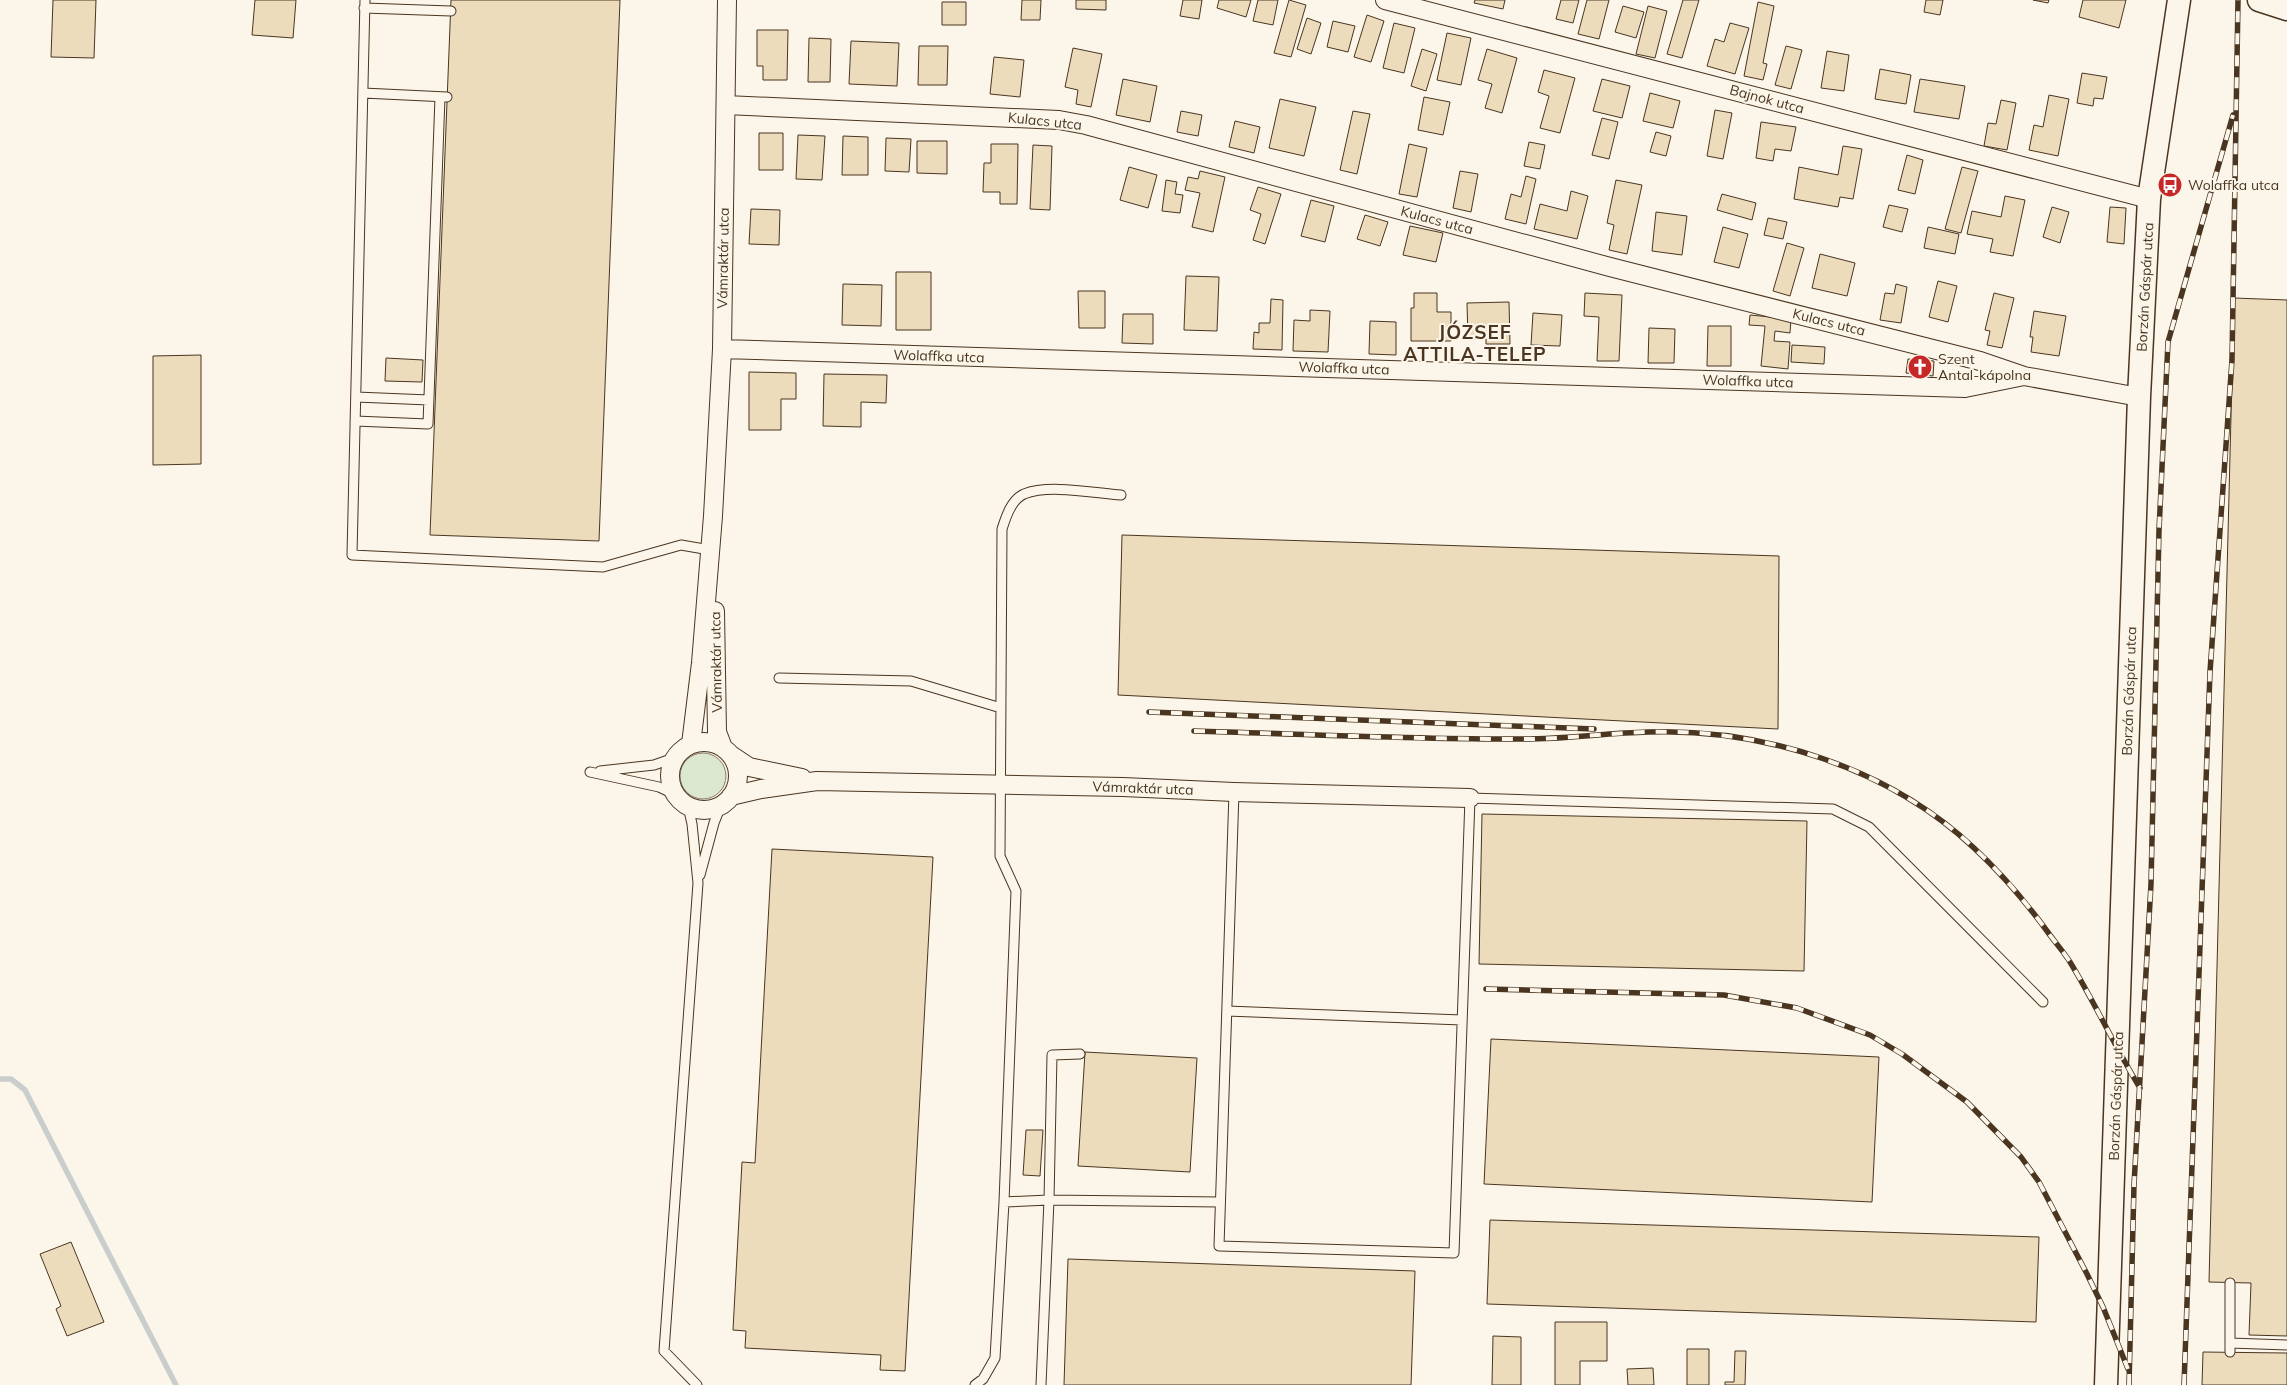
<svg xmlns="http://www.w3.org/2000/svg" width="2287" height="1385" viewBox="0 0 2287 1385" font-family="Mulish,sans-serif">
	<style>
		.green { fill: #dce7d0; stroke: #887966 }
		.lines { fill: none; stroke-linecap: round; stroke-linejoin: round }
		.stream { stroke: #c9cecd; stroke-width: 5.5 }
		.building { fill: #ecdcbc; stroke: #4a3520 }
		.service-casing { stroke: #4a3520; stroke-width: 11 }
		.minor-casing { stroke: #4a3520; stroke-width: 20 }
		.tertiary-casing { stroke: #4a3520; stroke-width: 25 }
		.service { stroke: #fbf6e9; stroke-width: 9 }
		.minor { stroke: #fbf6e9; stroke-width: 18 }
		.tertiary { stroke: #fbf6e9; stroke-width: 22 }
		.rail-casing { stroke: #4a3520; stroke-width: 5.5 }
		.rail { stroke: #fbf6e9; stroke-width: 4; stroke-dasharray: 11; stroke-linecap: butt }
		.labels { text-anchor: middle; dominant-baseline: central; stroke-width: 4; stroke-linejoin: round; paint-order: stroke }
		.street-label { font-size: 14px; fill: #4a3520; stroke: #fbf6e9 }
		.poi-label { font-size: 14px; fill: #4a3520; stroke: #fbf6e9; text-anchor: start }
		.district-label { font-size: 19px; font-weight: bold; letter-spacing: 1px; fill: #4a3520; stroke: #fbf6e9 }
	</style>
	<rect width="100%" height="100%" fill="#fbf6e9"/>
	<path class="green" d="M680 776a23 23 0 1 1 46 0a23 23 0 1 1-46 0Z"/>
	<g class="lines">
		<path class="stream" d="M0 1079H11L25 1090 176 1385"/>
	</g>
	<path class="building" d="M53 0H96L94 58 51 57Z
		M255 0H296L293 38 252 35Z
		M451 0H620L599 541 430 535Z
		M1022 0H1041L1040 20H1021Z
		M1076 0H1106V10L1076 9Z
		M1183 0H1202L1199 19 1180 16Z
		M1219 0H1251L1246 17 1217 8Z
		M1258 0H1278L1273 25 1253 21Z
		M1289 0 1306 5 1291 57 1274 53Z
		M1475 0H1505L1503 9 1474 3Z
		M1561 0H1579L1573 23 1556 19Z
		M1587 0H1609L1599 39 1578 34Z
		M1683 0H1699L1682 58 1667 54Z
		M1926 0H1943L1940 15 1924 12Z
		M2033 0H2049L2048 3Z
		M2083 0H2126L2119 28 2079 17Z
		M942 2H966V25H942Z
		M1758 2 1774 6 1763 63 1767 64 1763 80 1744 76Z
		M1623 6 1644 12 1636 38 1615 32Z
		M1648 6 1667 11 1655 58 1636 54Z
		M1367 15 1384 21 1371 62 1354 57Z
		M1307 18 1321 23 1311 54 1297 49Z
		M1333 21 1355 26 1348 52 1327 47Z
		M1394 23 1415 28 1404 73 1383 68Z
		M1730 23 1749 28 1735 74 1707 66 1715 39 1724 42Z
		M757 30H788L787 80H763V66H757Z
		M1447 33 1471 38 1461 85 1437 80Z
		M809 38 831 39 830 82H808Z
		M851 41 899 43 897 86 849 84Z
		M919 46H948L947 85H918Z
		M1786 46 1802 50 1791 89 1775 85Z
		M1073 48 1102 54 1091 107 1076 104 1078 90 1065 87Z
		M1422 49 1437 54 1426 91 1411 86Z
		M1487 49 1517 58 1502 113 1485 108 1492 84 1478 80Z
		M1827 51 1849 55 1844 91 1821 88Z
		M994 57 1024 60 1020 97 990 94Z
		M1880 69 1911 75 1906 104 1875 99Z
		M1544 70 1575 78 1560 133 1540 128 1549 96 1538 92Z
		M2082 73 2107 77 2103 99 2094 98 2093 106 2077 103Z
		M1123 79 1157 86 1150 122 1116 115Z
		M1602 79 1630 86 1622 118 1593 111Z
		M1920 79 1965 86 1959 119 1914 112Z
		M1650 93 1680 101 1673 128 1643 121Z
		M2049 95 2069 99 2058 156 2029 150 2034 125 2043 127Z
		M1424 97 1450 102 1443 135 1418 130Z
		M1280 99 1316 107 1304 156 1269 148Z
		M2001 100 2016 103 2007 150 1984 146 1988 123 1996 124Z
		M1715 110 1732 113 1723 159 1707 156Z
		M1181 111 1202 115 1198 136 1177 132Z
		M1353 111 1370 114 1357 174 1340 170Z
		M1602 118 1618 122 1609 159 1592 155Z
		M1235 121 1260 127 1254 153 1229 147Z
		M1761 122 1796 127 1791 151 1775 149 1773 161 1756 158Z
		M1656 132 1671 136 1666 156 1650 152Z
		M759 133H783V170H759Z
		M798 135 825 136 822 180 796 179Z
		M843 136 868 137V175H842Z
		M886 138 911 139 909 172 885 171Z
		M917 141H947V174L917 173Z
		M1529 142 1545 145 1540 169 1524 166Z
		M991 144H1018L1017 204H1000V192H983L984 163H991Z
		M1409 144 1427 148 1417 197 1399 194Z
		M1033 145 1052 146 1050 210 1030 209Z
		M1843 146 1862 149 1853 199 1840 197 1838 207 1794 199 1799 167 1838 175Z
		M1907 155 1923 160 1915 194 1898 190Z
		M1129 167 1157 175 1148 208 1120 200Z
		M1962 167 1978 171 1961 233 1945 229Z
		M1200 171 1225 177 1213 232 1192 227 1200 193 1185 190 1188 177 1198 179Z
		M1460 171 1478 174 1471 212 1453 208Z
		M1526 176 1536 179 1526 224 1505 219 1511 194 1521 197Z
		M1166 180 1177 182 1175 194 1183 195 1180 213 1162 211Z
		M1616 180 1642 185 1627 254 1609 250 1614 225 1607 223Z
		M1258 187 1281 194 1265 244 1253 240 1261 214 1250 210Z
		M1571 191 1588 196 1577 239 1534 229 1540 204 1567 211Z
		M1722 194 1756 203 1752 220 1717 210Z
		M2005 196 2025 200 2013 256 1990 252 1993 239 1967 234 1972 211 2001 217Z
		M1311 200 1334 206 1325 242 1301 236Z
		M1889 205 1908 209 1902 232 1883 227Z
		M2052 207 2069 212 2060 243 2043 237Z
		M2110 207 2126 208 2124 244 2107 242Z
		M751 209 780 210 779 245 749 244Z
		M1656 212 1687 216 1682 255 1652 251Z
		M1365 215 1388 222 1380 246 1357 239Z
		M1768 218 1787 222 1783 239 1764 235Z
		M1410 226 1443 233 1436 262 1403 255Z
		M1723 227 1748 234 1739 268 1714 262Z
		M1928 227 1959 234 1955 254 1924 248Z
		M1787 243 1804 248 1790 296 1773 291Z
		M1820 254 1855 263 1847 296 1812 288Z
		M896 272H931V330H896Z
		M1186 276 1219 277 1217 331 1184 330Z
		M1938 281 1957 286 1948 322 1929 317Z
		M843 284 882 285 881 326 842 325Z
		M1896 284 1907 287 1901 323 1880 320 1885 293 1894 294Z
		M1078 291H1105V328H1079Z
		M1414 293H1437V312H1451V341H1411V308H1414Z
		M1585 293 1622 295 1619 361H1597L1599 317 1584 316Z
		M1994 293 2014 298 2002 348 1987 345 1990 331 1985 330Z
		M2234 298 2287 300V1336L2249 1335 2251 1283 2209 1282Z
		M1271 299 1283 300 1282 350 1253 349 1254 332 1259 333V323H1270Z
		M1509 302 1510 344H1486V339H1468L1467 303Z
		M1310 310 1330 311 1328 352 1293 351 1294 320 1310 321Z
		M2034 311 2066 316 2059 356 2031 352 2033 337H2030Z
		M1533 313 1562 315 1560 346 1531 345Z
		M1123 314H1153V344L1122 343Z
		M1750 315 1791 319 1790 333 1775 331 1774 341 1790 342 1788 369 1761 366 1765 326 1749 325Z
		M1370 321 1396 322V355L1369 354Z
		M1708 326H1731V366H1707Z
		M1649 328 1675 329 1674 363H1648Z
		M1792 345 1825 347 1824 364 1791 362Z
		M201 355V464L153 465V356Z
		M386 358 423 360 422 382 385 381Z
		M1908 359 1934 361 1933 376 1906 373Z
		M749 372 796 373V399H781V430H749Z
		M824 374 887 375 886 403 861 402V427L823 426Z
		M1122 535 1779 556 1778 729 1118 695Z
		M1482 814 1807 821 1804 971 1479 964Z
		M772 849 933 857 905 1371 880 1370 881 1355 745 1348 746 1331 733 1330 742 1162 755 1163Z
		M1491 1039 1879 1057 1872 1202 1484 1184Z
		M1085 1052 1197 1058 1190 1172 1078 1166Z
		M1026 1130H1043L1040 1176 1023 1175Z
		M1490 1220 2039 1237 2036 1322 1487 1304Z
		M71 1242 104 1322 67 1336 56 1309 61 1306 40 1254Z
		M1068 1259 1415 1271 1411 1385H1064Z
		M1555 1322H1607V1361H1580V1385H1555Z
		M1493 1336 1521 1337V1385H1492Z
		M1687 1349H1709V1385H1687Z
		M1735 1351H1746L1745 1385H1725V1382H1734Z
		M2203 1352 2287 1353V1385H2202Z
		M1653 1368 1654 1385H1628L1627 1369Z"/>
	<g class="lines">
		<defs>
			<path id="service" d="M365 0 352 555 603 567 681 545 710 550
				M364 8 451 11
				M363 93 447 97
				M356 397 429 400
				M355 421 428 424 440 97
				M779 678 911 681 1001 708
				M600 771 654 765 674 758
				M590 772 659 787 676 795
				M1234 792 1219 1246 1454 1253 1470 798 1833 809 1869 827 2043 1002
				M688 806 692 824 698 883 664 1351 697 1385
				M700 875 714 823 721 805
				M1227 1011 1462 1020
				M1004 1202 1049 1200 1052 1055 1080 1054
				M2230 1343 2287 1345
				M2230 1352V1283
				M975 1385 983 1379 995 1358 1004 1202 1016 891 1000 856 1002 529C1006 517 1011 500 1024 494 1049 484 1093 493 1121 495
				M1041 1385 1049 1200 1220 1202"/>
			<path id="minor" d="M1385 0 2149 199
				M726 105 1059 120 1086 125 1610 267 1980 361 2024 376 2139 397
				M722 349 1965 388 2024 376
				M715 611 717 732 723 748
				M670 776a34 34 0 1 1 68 0a34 34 0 1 1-68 0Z
				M691 744 701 663 713 516 722 349 727 0
				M731 755 749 767 802 778
				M731 796 761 789 817 781 1123 787 1234 792 1470 798"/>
			<path id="tertiary" d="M2259 0 2287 9
				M2106 1385 2139 397 2149 199 2179 0"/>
		</defs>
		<use href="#service" class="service-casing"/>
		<use href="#minor" class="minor-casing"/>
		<use href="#tertiary" class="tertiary-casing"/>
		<use href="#service" class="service"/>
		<use href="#minor" class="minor"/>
		<use href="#tertiary" class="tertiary"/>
		<defs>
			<path id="rail" d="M1149 712 1594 729
				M1194 731C1301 734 1408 739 1515 739 1560 740 1604 733 1648 732 1764 728 1889 768 1974 848 2001 873 2025 901 2047 931 2054 941 2063 951 2070 962 2095 1003 2115 1047 2140 1088
				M1486 989 1724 995 1797 1008 1870 1035 1902 1054 1967 1102 2021 1157 2039 1182 2087 1274 2103 1307 2128 1369
				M2129 1385 2134 1185 2151 884 2159 530 2168 342 2233 115
				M2184 1385 2210 672 2232 360 2238 0"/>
		</defs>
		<use href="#rail" class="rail-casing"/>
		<use href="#rail" class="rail"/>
	</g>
	<defs>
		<symbol id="bus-disc" viewBox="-11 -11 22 22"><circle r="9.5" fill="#c62828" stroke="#fbf6e9"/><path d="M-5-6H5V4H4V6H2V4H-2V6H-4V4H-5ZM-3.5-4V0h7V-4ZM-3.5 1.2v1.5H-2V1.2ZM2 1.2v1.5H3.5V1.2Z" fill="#fff"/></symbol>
		<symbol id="church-disc" viewBox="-11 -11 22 22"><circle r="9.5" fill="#c62828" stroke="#fbf6e9"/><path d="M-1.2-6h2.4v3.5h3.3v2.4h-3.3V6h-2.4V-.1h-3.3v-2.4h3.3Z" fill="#fff"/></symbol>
	</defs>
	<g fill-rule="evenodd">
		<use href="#bus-disc" x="2156" y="171" width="28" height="28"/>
		<use href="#church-disc" x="1906" y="353" width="28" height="28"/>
	</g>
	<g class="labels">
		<g class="street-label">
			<text transform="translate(1767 99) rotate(15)">Bajnok utca</text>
			<text transform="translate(1045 121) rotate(6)">Kulacs utca</text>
			<text transform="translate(1437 220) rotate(15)">Kulacs utca</text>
			<text transform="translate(723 258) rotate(-89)">Vámraktár utca</text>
			<text transform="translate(2145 287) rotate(-87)">Borzán Gáspár utca</text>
			<text transform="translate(1829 322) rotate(14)">Kulacs utca</text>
			<text transform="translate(939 356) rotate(2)">Wolaffka utca</text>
			<text transform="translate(1344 368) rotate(2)">Wolaffka utca</text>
			<text transform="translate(1748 381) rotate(2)">Wolaffka utca</text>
			<text transform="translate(716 662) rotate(-91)">Vámraktár utca</text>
			<text transform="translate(2129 691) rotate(-88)">Borzán Gáspár utca</text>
			<text transform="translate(1143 788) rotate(2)">Vámraktár utca</text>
			<text transform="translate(2116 1096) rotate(-88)">Borzán Gáspár utca</text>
		</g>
		<g class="poi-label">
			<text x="2188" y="185">Wolaffka utca</text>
			<text x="1938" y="359">Szent<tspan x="1938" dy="16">Antal-kápolna</tspan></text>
		</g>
		<g class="district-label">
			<text x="1475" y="332">JÓZSEF<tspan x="1475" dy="22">ATTILA-TELEP</tspan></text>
		</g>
	</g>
</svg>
